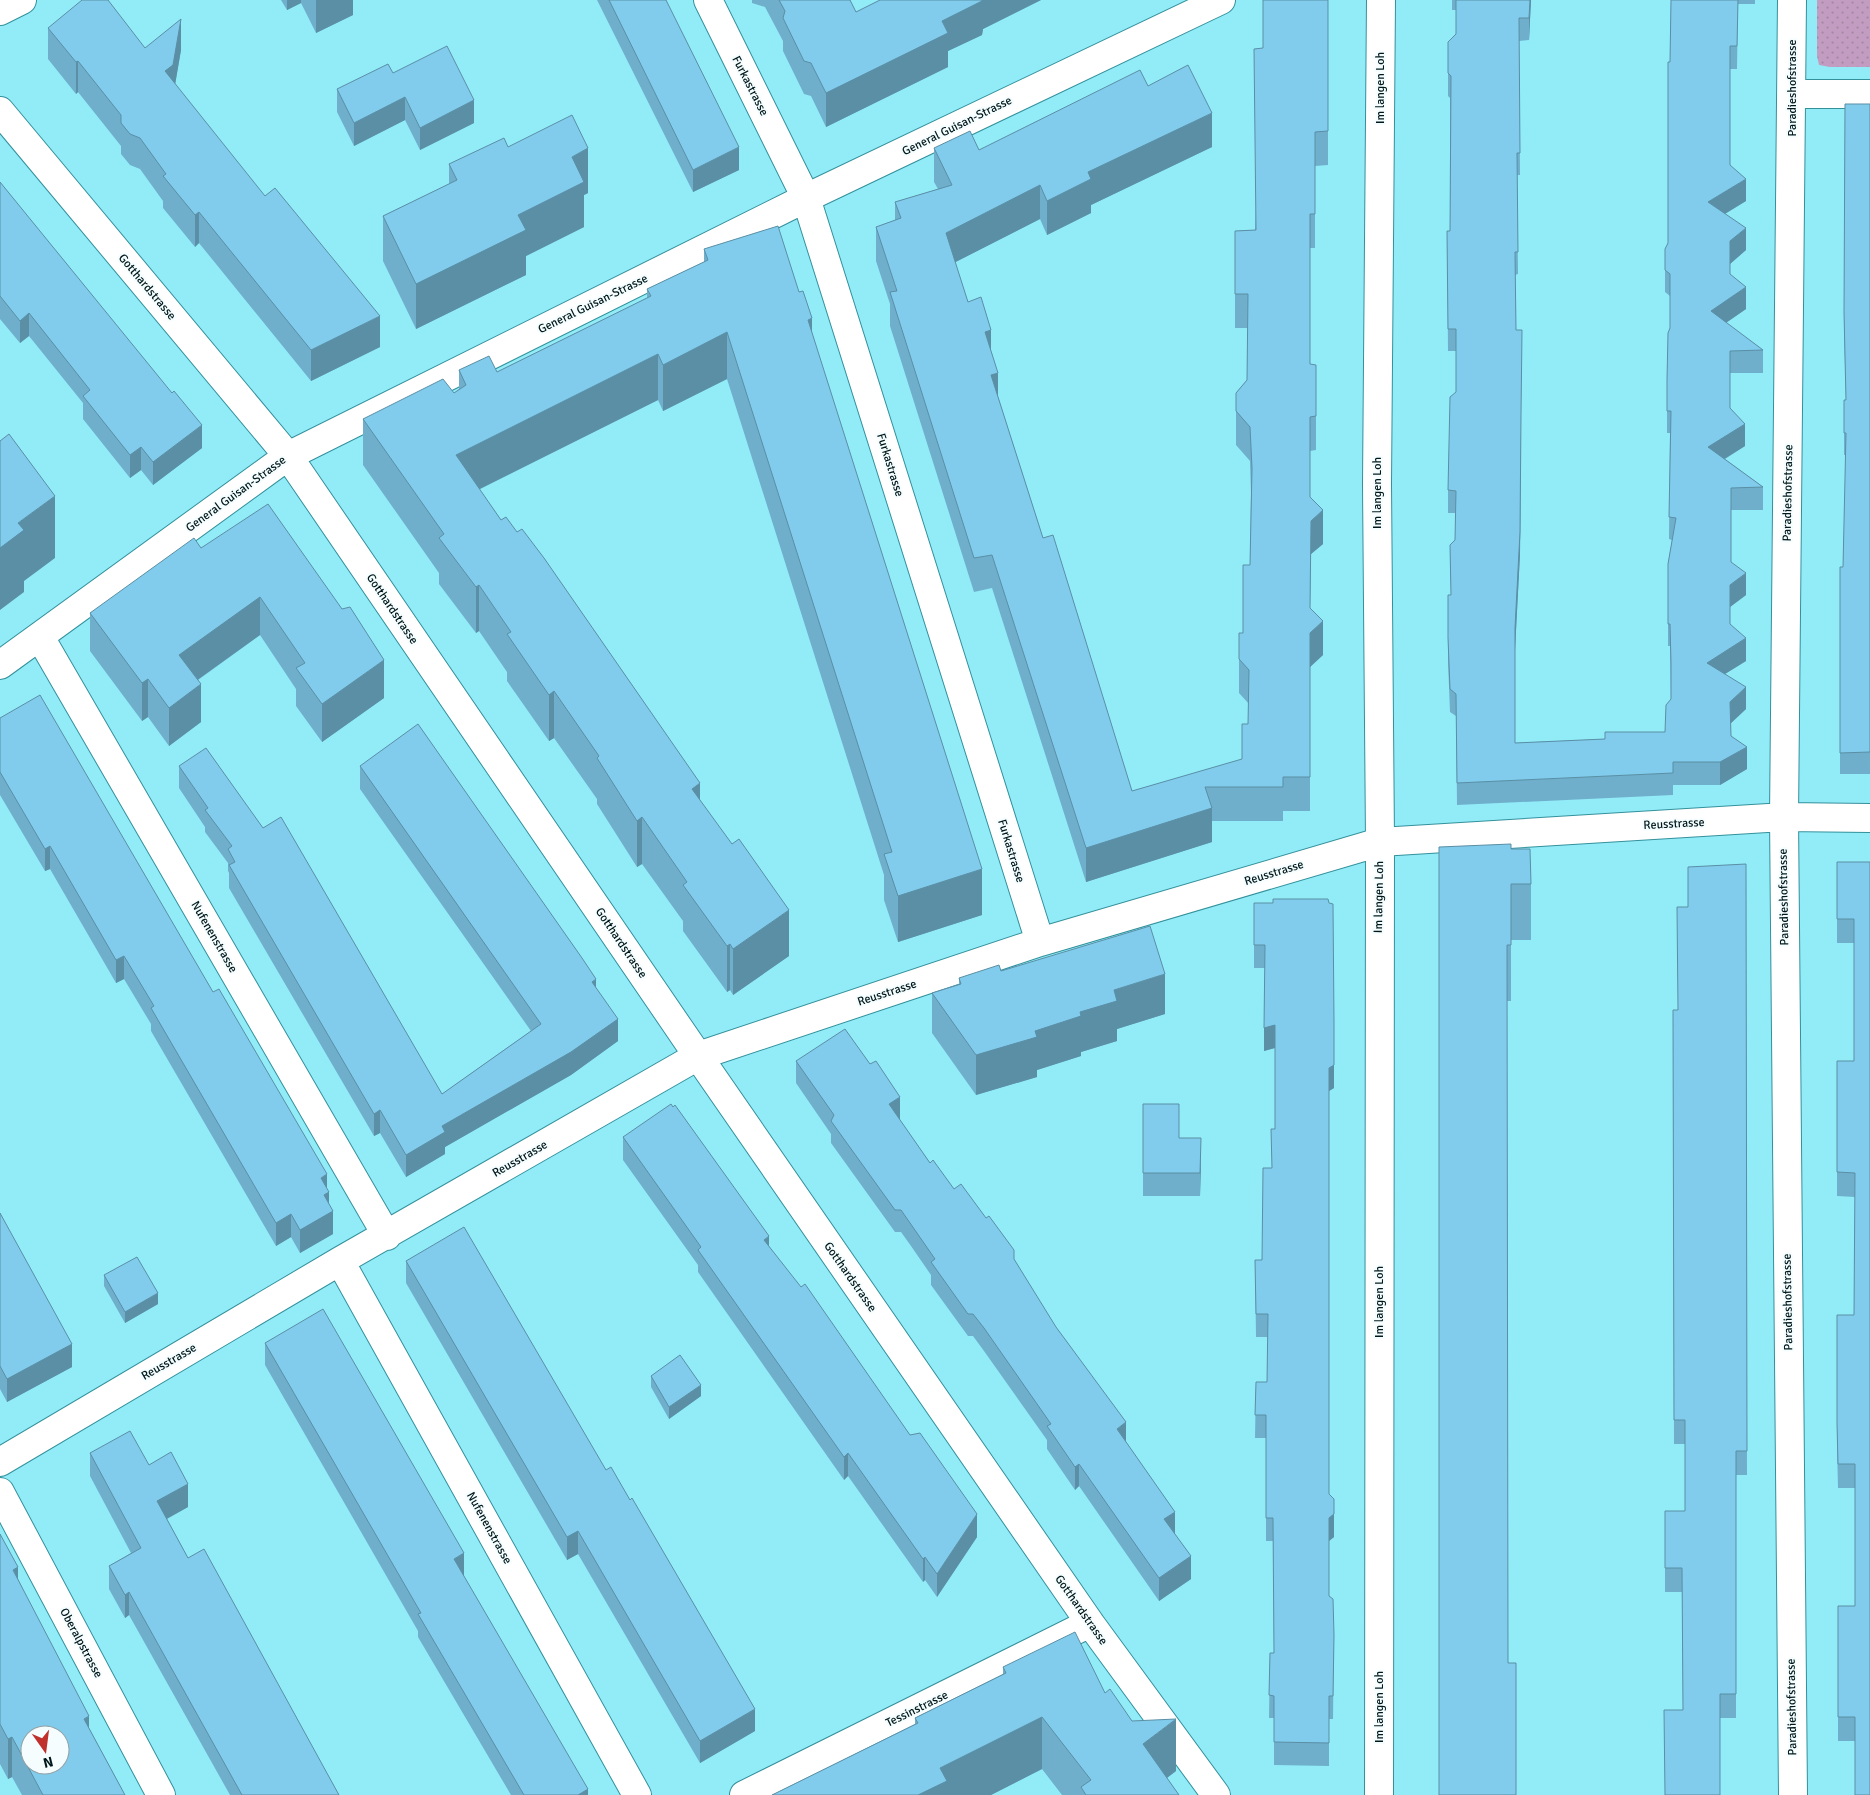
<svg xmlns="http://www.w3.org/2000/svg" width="1870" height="1795" viewBox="0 0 1870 1795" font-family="Signika,sans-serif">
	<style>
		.park { fill: url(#park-dots) }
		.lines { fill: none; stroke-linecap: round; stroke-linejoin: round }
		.street-casing { stroke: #33919c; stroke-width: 30 }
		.street { stroke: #fff; stroke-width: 28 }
		.wall { fill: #6fafcb }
		.shaded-wall { fill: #5a8fa5 }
		.building { fill: #81ccec; stroke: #5a8fa5; fill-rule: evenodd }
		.labels { text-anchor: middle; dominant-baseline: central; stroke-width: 4; stroke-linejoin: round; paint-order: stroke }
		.street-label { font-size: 12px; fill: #00181b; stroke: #f5fdff }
	</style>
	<defs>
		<pattern id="park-dots" width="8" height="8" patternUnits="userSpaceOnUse" patternTransform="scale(1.25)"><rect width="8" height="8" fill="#c29dc1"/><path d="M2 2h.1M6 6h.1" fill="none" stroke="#a586a5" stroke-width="1.8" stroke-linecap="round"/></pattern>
	</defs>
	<rect width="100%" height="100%" fill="#92ecf8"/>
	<path class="park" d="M1817 0H1870V67H1830L1819 65 1817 56Z"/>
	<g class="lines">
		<defs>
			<path id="street" d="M708 0 806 198 1040 942
				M1792 0 1784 817 1793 1795
				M0 11 22 0
				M1792 94H1870
				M0 111 288 456 698 1056 1090 1623 1216 1795
				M40 637 387 1236
				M0 665 288 456 806 198 1221 0
				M340 1261 637 1795
				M0 1462 340 1261 698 1056 1040 942 1380 842 1784 817 1870 818
				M0 1492 161 1795
				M744 1795 1090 1623
				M1379 1795 1380 842 1377 484 1381 0"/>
		</defs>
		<use href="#street" class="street-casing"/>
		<use href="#street" class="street"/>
	</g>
	<path class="wall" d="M281 0H353V15L316 33 301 3 287 10Z
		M597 0H666L739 170 693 192Z
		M752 0H850L856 12 880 0H1041L983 29 982 35 948 51V67L826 127 811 96 804 94 783 51V41L765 7 752 3Z
		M1328 0V165L1315 166V248H1310V364L1316 416V450L1310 451V497L1323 544 1311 554 1310 609 1323 655 1310 667V811H1283V821H1212V842L1086 882 992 588 974 592 890 326V304L876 261V227L895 220V202L938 189 934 182V148L979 150 1148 86 1212 147 1091 205V213L1047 235 1040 219 955 262 968 302 991 351 998 397 1043 538 1132 791 1242 760 1248 724 1249 704 1239 693V633H1243L1250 565 1251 494 1250 461 1236 445V393L1247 380 1248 328H1235V231L1255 230 1263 48Z
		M1452 0H1531L1529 40 1519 41 1520 175H1517L1518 274 1515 275 1516 330 1521 437 1520 554 1515 649V743L1605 739 1665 732 1671 699 1670 646H1668V564L1672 540 1669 539 1670 433H1667V380L1670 329V296L1665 292V249L1668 243 1671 0H1755V4H1738L1737 69H1730V165L1746 201 1725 214 1746 250 1730 264V274L1746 309 1726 323 1763 350V373H1730V408L1745 446 1725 459 1763 487V510H1731V562L1746 595 1730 607V624L1746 661 1725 674 1746 709 1730 724 1731 736 1747 769 1720 785H1673V795L1457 805 1456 716 1450 712 1448 661V595H1451L1450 545 1455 540 1456 513H1448V490L1456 392V351H1448L1447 231H1450V98L1448 96V42L1456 34V10H1452Z
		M48 28 145 48 181 50 175 84 380 347 311 381 199 243 195 247 163 208V201L140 169 130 165 121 154V146L78 92 76 94 48 59Z
		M393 73 474 123 420 150 405 120 354 146 337 112V89Z
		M1845 104H1870V774H1840V567H1843L1846 455H1844V400H1846L1844 334Z
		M508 147 588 193 584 195V227L526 256V275L416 329 383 261V216L449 184V164Z
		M0 182 202 448 153 485 141 470 130 478 83 419V403L29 336 20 343 0 319Z
		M704 249 812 334 982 915 898 942 884 900V875L727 379 663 411 658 400 479 489 700 800 789 956 733 995 730 990 727 992 683 931V921L642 864 637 867 597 804V799L554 738 549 741 507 681V672L479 631 476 633 439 584V573L363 465V419L454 393 459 389V370L497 372 647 298V289L704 262Z
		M201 548 384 698 322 742 296 706V689L260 635 198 680 201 722 169 746 148 717 142 721 90 651V613Z
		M0 718 327 1189 333 1234 300 1253 291 1237 276 1246 151 1031V1024L124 979 116 983 50 869 45 871 0 795Z
		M179 766 442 1094 531 1031 360 789V766L596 988 618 1041 571 1075 445 1147V1154L406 1177 380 1133 374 1136 229 888V873L228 871V863L205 832V827L179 788Z
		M1511 849 1531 884V940H1511V1001H1507L1439 1795Z
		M1837 862H1870L1855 1741H1838V1606H1855V1488H1838L1837 1447V1315H1854L1855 1197 1837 1196V1061H1854V943H1837Z
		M1746 864 1747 1475H1736V1718H1720L1683 1710 1682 1592H1665V1511H1685V1444H1674L1673 1010H1678L1688 907Z
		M1254 903 1334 1088 1329 1091V1494L1334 1537 1329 1541V1596L1334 1635 1333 1719H1329V1766L1274 1765V1718H1269L1270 1653H1274L1273 1541H1266V1438H1255L1256 1382H1267L1268 1337H1256L1255 1260H1262L1272 1168 1271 1129H1275V1048L1264 1051 1265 968H1254Z
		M1001 971 1165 1014 1117 1029V1041L1081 1052V1056L1037 1070V1077L976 1095 932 1033V993L959 984V978Z
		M796 1061 900 1119 899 1120 930 1163 954 1189 1014 1260 1126 1443 1175 1534 1191 1579 1159 1601 1079 1486 1075 1490 1047 1449V1440L984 1351 973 1336H968L931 1285V1275L911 1246 901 1232H895L831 1143V1134L796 1083Z
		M1143 1104 1179 1138 1201 1161 1200 1196H1143Z
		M623 1137 769 1246 977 1537 937 1597 925 1580 923 1582 848 1476 844 1480 698 1272V1265L623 1160Z
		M0 1213 72 1367 7 1402 0 1389Z
		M406 1261 606 1470 630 1500 755 1731 700 1763 578 1554 567 1560 406 1283Z
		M104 1275 158 1304 125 1323 104 1286Z
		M265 1343 464 1575 463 1576 588 1795H511L418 1637V1631L265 1365Z
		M651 1376 701 1396 669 1419 651 1387Z
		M90 1453 149 1465 188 1507 167 1519 188 1558 339 1795H230L129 1615 125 1618 109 1589V1566L131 1553 90 1476Z
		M0 1534 18 1579 89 1728 125 1795H22L12 1777 8 1779 0 1764Z
		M1003 1667 1105 1693 1132 1721 1176 1771 1167 1778 1179 1795H1062L1042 1769 991 1795H772L915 1724V1718L1003 1674Z"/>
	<path class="shaded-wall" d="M287 0H301V3L287 10Z
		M316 0H353V15L316 33Z
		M982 0H1041L983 29 982 35 948 51V67L826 127V93L942 21Z
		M1530 0H1531L1529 40V18Z
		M181 19V50L173 97 165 71Z
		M78 61V92L76 94V62Z
		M405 97V120L354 146V123Z
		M474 100V123L420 150V128Z
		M1212 113V147L1091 205V213L1047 235V201L1088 172Z
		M739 147V170L693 192V170Z
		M588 148V193L584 195V227L526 256V275L416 329V284L518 215 572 157Z
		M1746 179V201L1708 224V202Z
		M1040 185V219L946 267V233Z
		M199 212V243L195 247V215Z
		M1746 228V250L1730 264V241Z
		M1746 287V309L1711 333V311Z
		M29 313V336L20 343V321Z
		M380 316V347L311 381V350Z
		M812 318V364L808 320Z
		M991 330V364L985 332Z
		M727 332V379L663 411V365Z
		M658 354V400L456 501V455Z
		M998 373V407L991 375Z
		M1745 424V446L1708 469V447Z
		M202 425V448L153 485V462Z
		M1521 437 1520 554 1515 650V628Z
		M141 447V470L130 478V455Z
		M55 496V558L24 581V592L0 610V548L18 523Z
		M1323 510V544L1311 554V521Z
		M1746 573V595L1730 607V585Z
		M479 585V631L476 633V587Z
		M260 597V635L179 693V655Z
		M1323 621V655L1310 667V633Z
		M1746 638V661L1707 685V663Z
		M384 660V698L322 742V704Z
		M148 679V717L142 721V683Z
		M201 684V722L169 746V708Z
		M1746 687V709L1730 724V702Z
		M554 691V738L549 741V695Z
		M1747 747V769L1720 785V762Z
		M700 783V830L692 789Z
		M1212 808V842L1086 882V848Z
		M642 817V864L637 867V821Z
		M50 846V869L45 871V849Z
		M982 869V915L898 942V896Z
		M789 910V956L733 995V949Z
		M730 944V990L727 992V946Z
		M124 956V979L116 983V960Z
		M1165 974V1014L1117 1029V1041L1081 1052V1056L1037 1070V1077L976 1095V1055L1080 1012 1114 990Z
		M596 979V1001L592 982Z
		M618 1019V1041L571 1075 445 1147V1154L406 1177V1155L442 1126Z
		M1334 1021V1088L1329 1091V1068Z
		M1275 1025V1048L1264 1051V1028Z
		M900 1097V1119L889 1127V1104Z
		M380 1110V1133L374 1136V1114Z
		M1201 1138V1161L1200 1196V1173Z
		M327 1174V1193L329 1192V1213L333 1211V1234L300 1253V1230L321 1178Z
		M291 1214V1237L276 1246V1223Z
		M769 1236V1259L764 1240Z
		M158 1293V1304L125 1323V1312Z
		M72 1344V1367L7 1402V1379Z
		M701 1385V1396L669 1419V1407Z
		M1126 1422V1445L1117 1429Z
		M848 1453V1476L844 1480V1457Z
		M1079 1464V1486L1075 1490V1467Z
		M188 1484V1507L157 1524V1501Z
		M1334 1499V1537L1329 1541V1518Z
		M1175 1512V1534L1164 1519Z
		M977 1514V1537L937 1597V1574Z
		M578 1531V1554L567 1560V1537Z
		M464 1553V1575L454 1582V1559Z
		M1191 1556V1579L1159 1601V1578Z
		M925 1557V1580L923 1582V1559Z
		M18 1567V1607L13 1570Z
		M129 1592V1615L125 1618V1595Z
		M755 1709V1731L700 1763V1741Z
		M89 1716V1756L84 1719Z
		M1042 1717V1769L991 1795H918L940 1768Z
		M1176 1719V1771L1144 1795 1143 1744Z
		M12 1737V1777L8 1779V1739Z
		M588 1789V1795H578Z"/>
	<path class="building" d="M82 0H108L145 48 181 19 173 65 165 71 265 196 275 188 380 316 311 350 199 212 195 215 163 176 166 174 140 138 130 134 121 123V115L78 61 76 62 48 28Z
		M609 0H666L739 147 693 170Z
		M779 0H850L856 12 880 0H982V1L942 21 948 33 826 93 811 63 804 61 783 18 785 11Z
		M1263 0H1328V131L1315 132V214H1310V364L1316 365V416L1310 417V497L1323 510 1311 521 1310 608 1323 621 1310 633V777H1283V787H1205L1212 808 1086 848 992 555 974 558 890 292 897 291 876 227 901 218 895 202 952 185 934 148 970 131 979 150 1140 70 1148 86 1188 65 1212 113 1088 172 1091 179 1047 201 1040 185 946 233 968 302 981 297 991 330 985 332 998 373 991 375 1043 538 1053 535 1132 791 1242 759V724H1248L1249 670 1239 659V633H1243V565H1250L1252 468 1250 427 1236 411V393L1247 380 1248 294H1235V231L1256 230 1254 49 1263 48Z
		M1456 0H1530L1529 18H1519L1520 153H1517L1518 252H1515L1516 330H1522L1521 415 1520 532 1515 628V743L1605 739V732H1665L1666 705 1671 699V663L1670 624H1668V564L1676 518 1669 517 1671 411H1667V380L1668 333 1670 328V274L1665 270V249L1668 243V62H1670L1671 0H1738L1737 46H1730V165L1746 179 1708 202 1746 228 1730 241V274L1746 287 1711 311 1763 350 1730 351V408L1745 424 1708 447 1763 487 1731 488V562L1746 573 1730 585V624L1746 638 1707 663 1746 687 1730 702 1731 736 1747 747 1720 762H1673V773L1457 783 1456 694 1450 689 1448 638V595H1451L1450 545 1455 540 1456 491 1448 490 1450 397 1456 392V329H1448L1447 231H1450L1451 76 1448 73V42L1456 34Z
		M447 46 474 100 420 128 405 97 354 123 337 89 388 64 393 73Z
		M1845 104H1870V752L1840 753V567H1843L1846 433H1844V400H1846L1844 312Z
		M572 115 588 148 572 157 584 182 518 215 526 230 416 284 383 216 457 180 449 164 504 138 508 147Z
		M0 182 172 393 174 391 202 425 153 462 141 447 130 455 83 396 90 390 29 313 20 321 0 296Z
		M778 226 799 292 803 291 812 318 808 320 982 869 898 896 884 854 892 852 727 332 663 365 658 354 456 455 501 520 506 517 517 532 522 529 544 558 700 783 692 789 732 844 739 839 789 910 733 949 730 944 727 946 683 885 687 882 642 817 637 821 597 758 599 756 554 691 549 695 507 634 511 632 479 585 476 587 439 538 444 534 363 419 443 379 454 393 466 385 459 370 489 356 497 372 651 296 647 289 708 260 704 249Z
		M9 434 55 496 18 523 24 530 0 548V441Z
		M268 504 342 609 350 607 384 660 322 704 296 668 305 663 260 597 179 655 201 684 169 708 148 679 142 683 90 613 194 538 201 548Z
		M40 695 213 992 219 989 327 1174 321 1178 329 1192 324 1195 333 1211 300 1230 291 1214 276 1223 151 1008 154 1006 124 956 116 960 50 846 45 849 0 772V718Z
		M418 724 582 958 596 979 592 982 618 1019 571 1052 442 1126 445 1132 406 1155 380 1110 374 1114 229 865 235 862 228 849 232 846 205 810 208 808 179 766 206 748 263 828 281 817 442 1094 541 1024 360 766Z
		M1511 844V849H1530L1531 884H1511V945H1507L1508 1663H1516V1795H1439V847Z
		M1837 862H1870V1795H1855V1717H1838V1606H1855V1464H1838L1837 1423V1315H1854L1855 1173 1837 1172V1061H1854V919H1837Z
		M1746 864 1747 1451H1736V1694H1720V1795H1665L1664 1710H1683L1682 1568H1665V1511H1685V1420H1674L1673 1010H1678L1677 907H1688V867Z
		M1273 899H1328L1329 903 1333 904 1334 1021V1065L1329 1068V1494L1334 1499V1514L1329 1518V1596L1333 1599 1334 1635 1333 1696H1329V1743L1274 1742V1696L1269 1695 1270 1653H1274L1273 1518H1266V1415H1255L1256 1382H1267L1268 1314H1256L1255 1260H1262L1263 1168H1272L1271 1129H1275V1025L1264 1028 1265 945H1254V903H1273Z
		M1150 926 1165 974 1114 990 1117 1001 1080 1012 1081 1016 1035 1031 1037 1037 976 1055 932 993 961 984 959 978 999 965 1001 971Z
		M845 1029 870 1064 876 1061 900 1097 889 1104 930 1163 933 1160 954 1189 961 1184 986 1218 989 1216 1014 1250V1259L1056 1327 1126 1422 1117 1429 1175 1512 1164 1519 1191 1556 1159 1578 1079 1464 1075 1467 1047 1426 1051 1424 984 1328 973 1314H968L931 1262 935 1259 901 1210H895L831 1121 834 1115 796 1061Z
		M671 1104 673 1107 675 1105 769 1236 764 1240 801 1287 805 1284 910 1435 920 1433 977 1514 937 1574 925 1557 923 1559 848 1453 844 1457 698 1250 701 1247 623 1137Z
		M1143 1104H1179V1138H1201L1200 1173H1143Z
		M0 1213 72 1344 7 1379 0 1366Z
		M464 1227 606 1470 611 1467 630 1500 632 1498 755 1709 700 1741 578 1531 567 1537 406 1261Z
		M137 1257 158 1293 125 1312 104 1275Z
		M323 1309 464 1553 454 1559 588 1789 578 1795H524L418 1614 421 1613 265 1343Z
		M680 1355 701 1385 669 1407 651 1376Z
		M130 1431 149 1465 171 1452 188 1484 157 1501 188 1558 204 1549 339 1795H242L129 1592 125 1595 109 1566 141 1548 90 1453Z
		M0 1534 18 1567 13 1570 89 1716 84 1719 125 1795H43L12 1737 8 1739 0 1724ZM30 1735H60V1765H30Z
		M1075 1632 1105 1693 1110 1689 1132 1721 1176 1719 1143 1744 1179 1795H1086L1081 1787 1091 1780 1042 1717 940 1768 947 1781 918 1795H772L918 1723 915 1718 1006 1673 1003 1667Z"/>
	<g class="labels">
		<g class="street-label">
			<text transform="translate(750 86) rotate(63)">Furkastrasse</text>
			<text transform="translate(1380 88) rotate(-90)">Im langen Loh</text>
			<text transform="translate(1792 88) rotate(-90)">Paradieshofstrasse</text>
			<text transform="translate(957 126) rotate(-26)">General Guisan-Strasse</text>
			<text transform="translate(147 287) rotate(50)">Gotthardstrasse</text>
			<text transform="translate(593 304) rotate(-26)">General Guisan-Strasse</text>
			<text transform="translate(890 465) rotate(73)">Furkastrasse</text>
			<text transform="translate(1377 493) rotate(-90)">Im langen Loh</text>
			<text transform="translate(1788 493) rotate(-89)">Paradieshofstrasse</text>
			<text transform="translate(236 494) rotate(-36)">General Guisan-Strasse</text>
			<text transform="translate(392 609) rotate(56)">Gotthardstrasse</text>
			<text transform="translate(1674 824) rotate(-3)">Reusstrasse</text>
			<text transform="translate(1011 851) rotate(73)">Furkastrasse</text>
			<text transform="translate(1274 873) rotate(-17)">Reusstrasse</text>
			<text transform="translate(1379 897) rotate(-89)">Im langen Loh</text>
			<text transform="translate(1784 897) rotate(-91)">Paradieshofstrasse</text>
			<text transform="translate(214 937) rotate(60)">Nufenenstrasse</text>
			<text transform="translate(621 943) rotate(56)">Gotthardstrasse</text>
			<text transform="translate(887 993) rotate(-18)">Reusstrasse</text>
			<text transform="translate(520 1159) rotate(-30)">Reusstrasse</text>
			<text transform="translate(850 1277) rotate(55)">Gotthardstrasse</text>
			<text transform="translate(1379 1302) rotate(-90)">Im langen Loh</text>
			<text transform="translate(1788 1302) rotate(-91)">Paradieshofstrasse</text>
			<text transform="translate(169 1362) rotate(-30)">Reusstrasse</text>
			<text transform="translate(489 1528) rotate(61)">Nufenenstrasse</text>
			<text transform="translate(1081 1610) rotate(55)">Gotthardstrasse</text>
			<text transform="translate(81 1643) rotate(62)">Oberalpstrasse</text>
			<text transform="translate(1379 1707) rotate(-90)">Im langen Loh</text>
			<text transform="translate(1792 1707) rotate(-91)">Paradieshofstrasse</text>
			<text transform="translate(917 1709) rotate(-26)">Tessinstrasse</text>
		</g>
	</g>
	<g transform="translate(45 1750) rotate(166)"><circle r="24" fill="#f5fdff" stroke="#93a1a4"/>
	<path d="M0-4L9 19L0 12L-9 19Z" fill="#c0312d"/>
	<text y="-8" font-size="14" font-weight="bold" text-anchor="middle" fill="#00181b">N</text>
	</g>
</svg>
